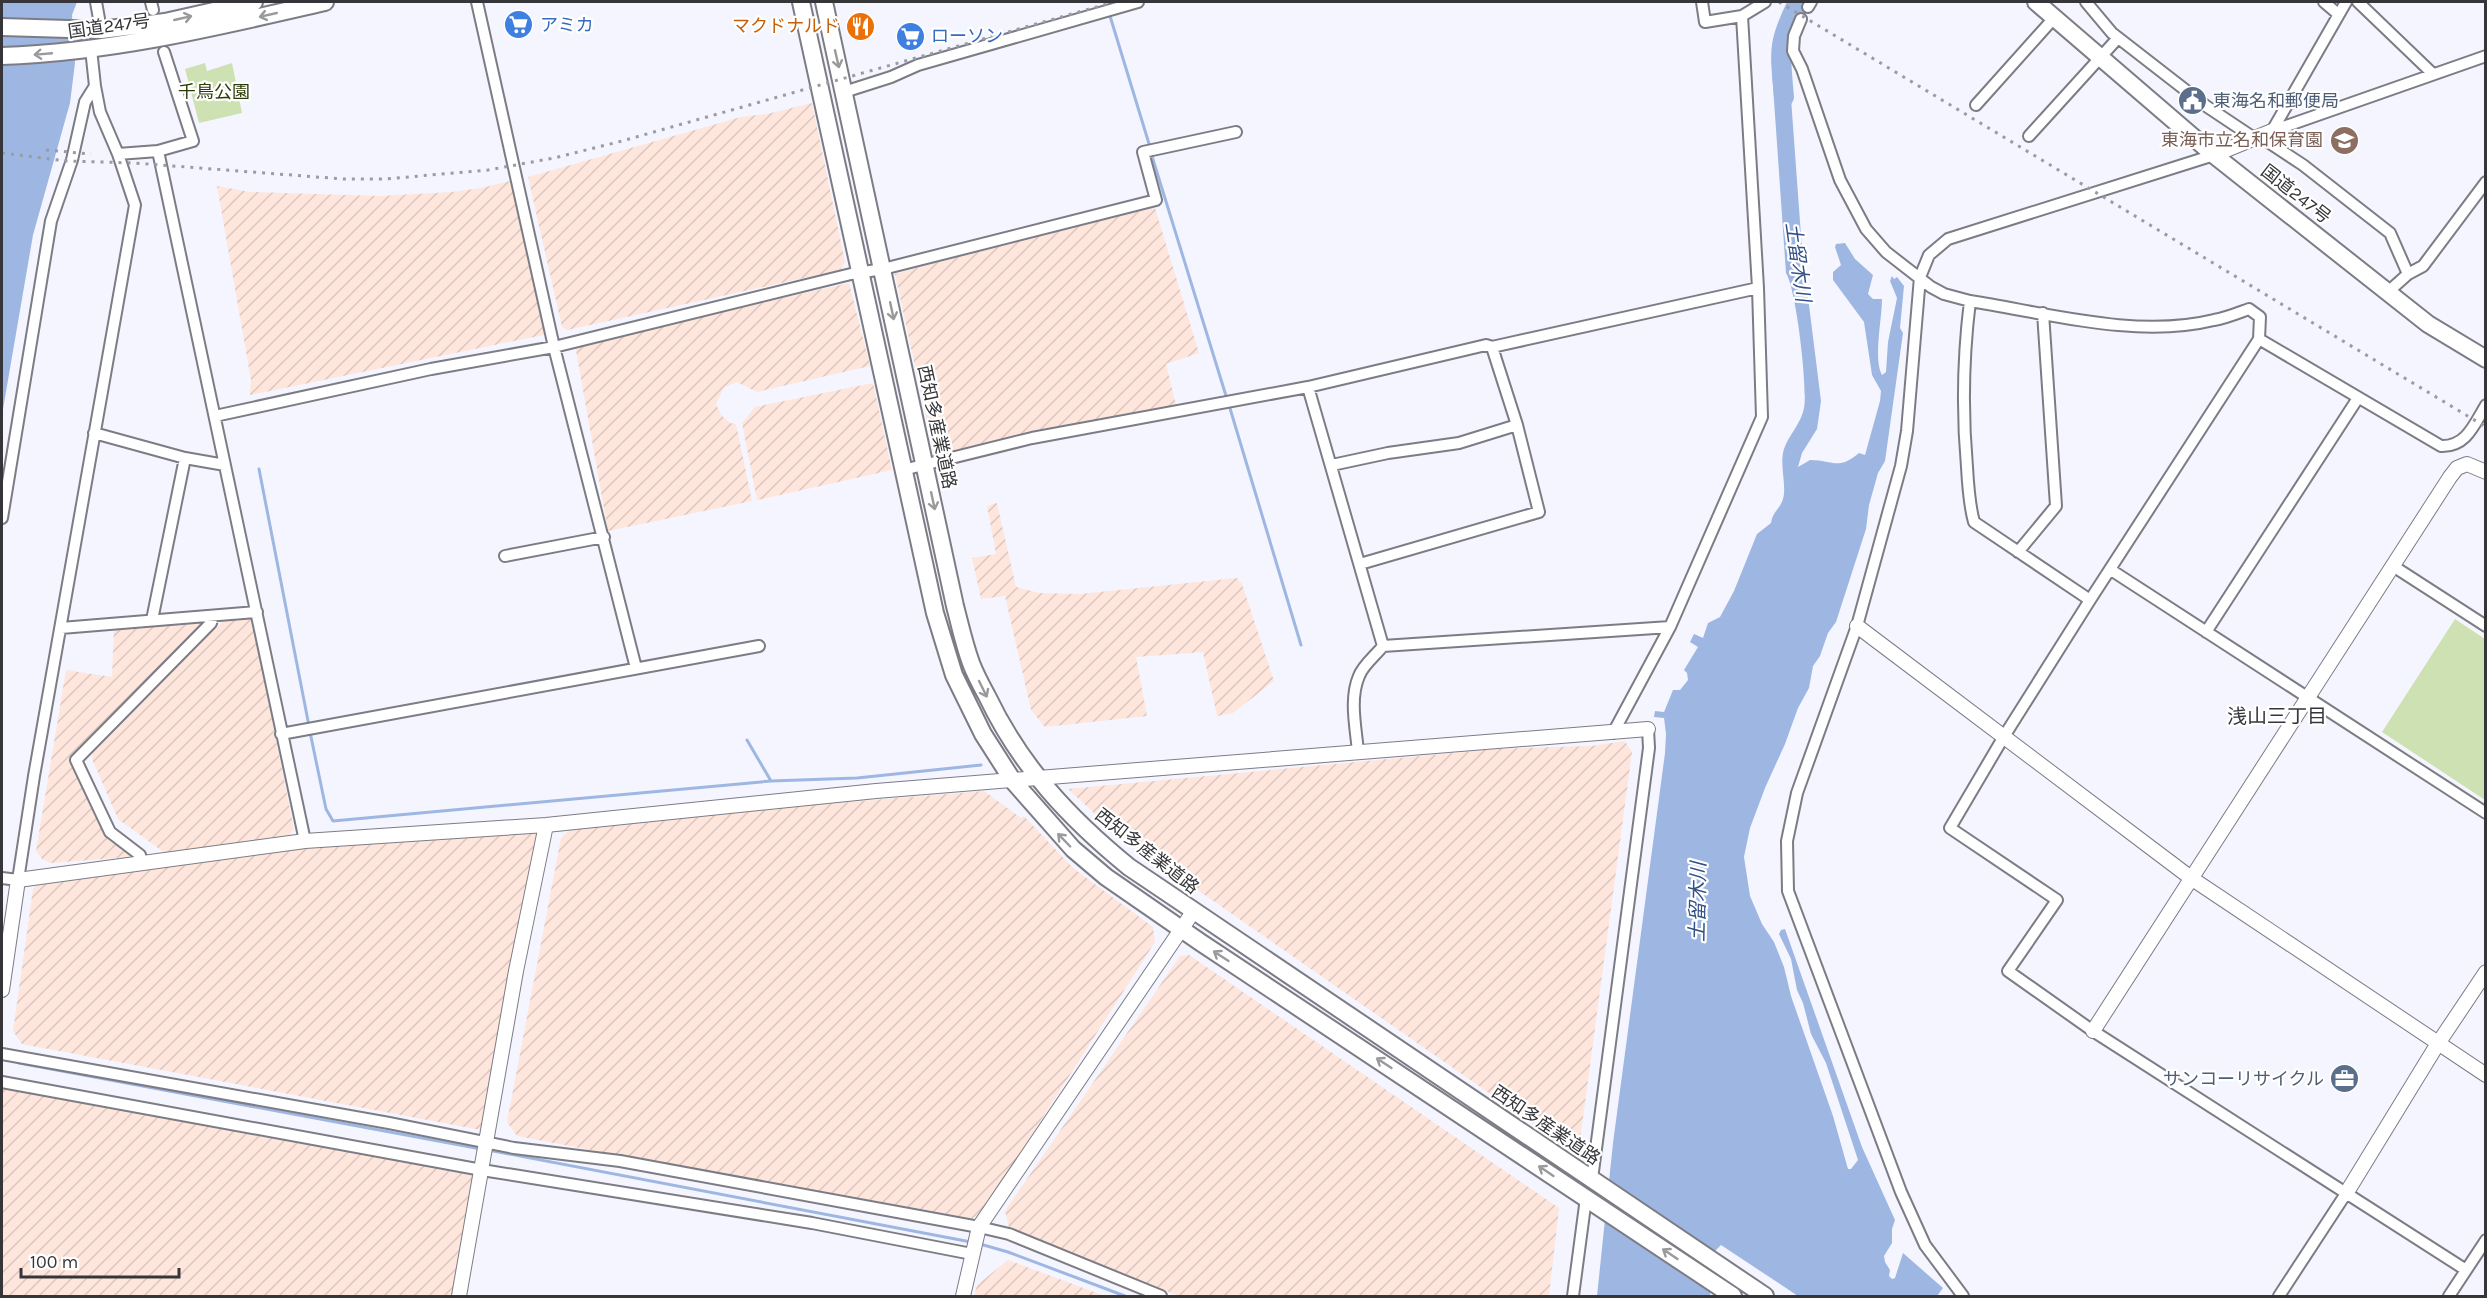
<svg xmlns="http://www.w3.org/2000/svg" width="2487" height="1298" viewBox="0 0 2487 1298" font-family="Karla,'Noto Sans JP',sans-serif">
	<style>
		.industrial { fill: url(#industrial-furrows) }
		.green { fill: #cee1b3 }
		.water { fill: #9eb7e2 }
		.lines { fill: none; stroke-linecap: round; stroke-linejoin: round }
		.stream { stroke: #9eb7e2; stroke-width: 3 }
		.river { stroke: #9eb7e2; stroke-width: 20 }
		.minor-casing { stroke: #7c7c85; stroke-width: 14 }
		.tertiary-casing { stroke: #7c7c85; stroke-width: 16 }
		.trunk-casing { stroke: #7c7c85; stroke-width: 20 }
		.minor { stroke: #fff; stroke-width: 10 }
		.tertiary { stroke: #fff; stroke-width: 14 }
		.trunk { stroke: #fff; stroke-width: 16 }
		.rail { stroke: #9b9ba3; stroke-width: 3; stroke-dasharray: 3 6; stroke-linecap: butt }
		.oneway { stroke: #9a9a9c }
		.labels { text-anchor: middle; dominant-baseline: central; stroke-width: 4.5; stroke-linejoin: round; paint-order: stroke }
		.shop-label { font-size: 18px; fill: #366cbe; stroke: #fff; text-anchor: start }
		.street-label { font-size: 18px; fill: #36363a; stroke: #fff }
		.food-label { font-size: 18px; fill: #c56008; stroke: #fff; text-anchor: end }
		.park-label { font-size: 18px; fill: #2c3c06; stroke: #fff }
		.service-label { font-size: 18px; fill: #4e5e75; stroke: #fff; text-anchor: start }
		.education-label { font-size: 18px; fill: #785e54; stroke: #fff; text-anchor: end }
		.water-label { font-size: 20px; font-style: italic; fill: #315086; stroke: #fff }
		.neighbourhood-label { font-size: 20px; fill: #36363a; stroke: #fff }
	</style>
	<defs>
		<pattern id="industrial-furrows" width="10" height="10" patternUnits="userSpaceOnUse" patternTransform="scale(1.5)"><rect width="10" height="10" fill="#fee6dc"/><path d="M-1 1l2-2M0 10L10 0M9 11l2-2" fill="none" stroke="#dac6be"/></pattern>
	</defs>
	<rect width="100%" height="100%" fill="#f5f5ff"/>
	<path class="industrial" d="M812 103 845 262 840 270 567 330 562 327 528 177 741 117 767 114Z
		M523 178 554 330 553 333 250 395 251 380 217 186 250 192 379 196 452 192 481 188Z
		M1155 208 1199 353 1166 364 1176 405 935 458 895 274 1067 227Z
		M849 283 870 366 757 392 737 382 724 387 716 404 721 415 730 423 736 424 752 501 608 531 575 345Z
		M873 383 892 470 757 500 742 423 755 407Z
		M997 503 1016 587 1039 593 1080 594 1237 578 1242 584 1274 681 1233 713 1217 716 1203 652 1136 657 1147 716 1045 727 1031 710 1005 596 981 599 972 558 996 554 987 506Z
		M228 616H251L294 829 289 835 165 853 118 819 92 759 93 752Z
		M203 617 207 625 71 759 108 840 131 850 129 857 51 863 42 859 36 851 66 670 112 677 114 627Z
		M1625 741 1632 752 1578 1155 1146 854 1105 823 1068 789 1495 749 1591 746Z
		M984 791 1021 818 1024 816 1073 868 1153 927 1155 942 981 1214 966 1221 517 1136 507 1122 561 838 576 824Z
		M545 828 481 1130 22 1044 13 1031 33 889 42 878 311 845Z
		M1189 955 1559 1208 1549 1296H1179L1010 1232 1005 1211 1180 956Z
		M17 1078 474 1167 482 1180 460 1296H2V1089Z
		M1008 1260 1105 1296H974L977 1285Z"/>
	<path class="green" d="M205 63 207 71 232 63 242 113 199 123 185 69Z
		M2455 619 2485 639V800L2382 732Z"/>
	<path class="water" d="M2 2H77L72 15 75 63 70 103 33 235 2 415Z
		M1789 71 1802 249 1821 401 1817 429 1802 453 1798 467 1810 460C1833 460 1838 471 1859 453L1865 455 1880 401 1881 391 1872 375 1864 322 1833 280V272L1841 265 1835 247 1836 244 1845 243 1855 259 1873 275 1868 294 1873 299H1882C1882 320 1873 358 1882 375L1886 372 1888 342 1897 298 1890 281 1892 276 1894 279 1897 277 1904 286 1900 328 1903 333 1885 461 1878 473 1869 505 1866 529 1836 622 1828 633 1820 656 1813 666 1809 688 1798 708 1785 744 1765 788 1750 828 1744 857 1750 896 1762 924 1774 942 1784 967 1791 996 1833 1116 1848 1169H1851L1858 1160 1826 1063 1811 1034 1803 1003 1797 990 1791 959 1779 934 1781 930 1785 929 1862 1147 1895 1220 1892 1229V1243L1884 1256 1885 1262 1890 1270 1889 1276 1892 1279 1895 1278 1903 1253 1943 1288 1937 1296H1798L1721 1245 1715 1251 1710 1296H1597L1613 1143 1665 753 1666 734 1664 718 1654 717 1655 711 1664 712 1673 690H1680L1688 680 1687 673 1684 670 1698 647 1690 642 1694 634 1703 638 1708 623 1720 617 1734 591 1757 534 1771 523C1773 511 1780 509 1783 499 1787 486 1779 464 1784 449 1789 434 1801 424 1804 408 1808 389 1796 288 1786 273L1772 72Z"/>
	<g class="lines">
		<path class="stream" d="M1110 16 1150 147
			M1151 153 1227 399
			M1229 405 1301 645
			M259 469 309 726
			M310 732 326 809 333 821 771 781
			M747 740 771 781 857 778 981 765
			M19 1063 481 1149
			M488 1150 971 1242
			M980 1244 1008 1252 1125 1296"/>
		<path class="river" d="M1784 97C1780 50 1777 45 1798 2"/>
		<defs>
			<path id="minor" d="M96 2 101 30
				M151 2 153 10
				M477 2 554 347 636 668
				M1702 2 1705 22 1742 16 1765 2
				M2086 2 2112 33 2206 106 2254 138
				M2324 2 2338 14
				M2358 2 2433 74
				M1808 7 1811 2
				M1801 19 1794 36 1793 51 1802 69 1840 180 1866 229 1886 252 1931 287 1944 294 1970 301C2047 313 2137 339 2214 320 2226 318 2238 313 2249 309L2260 317 2259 339 2090 600 2003 738 1950 828 2057 900 2008 971 2093 1031 2466 1270
				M91 49 95 86 100 112 118 154
				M844 92 891 77 918 65 1138 2
				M1976 105 2054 18
				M2272 131 2486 56
				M2272 131 2346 2
				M2029 136 2118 38
				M2259 136 2303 165 2390 233 2408 274
				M158 151 305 841
				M2389 291 2408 274 2423 266 2486 182
				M1970 301C1963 357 1962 411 1967 467 1968 485 1969 504 1974 522L2090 600
				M2259 339 2441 446C2466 447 2474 425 2486 405
				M1308 387 1383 646
				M215 416 431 369 554 347 851 274 883 269 1156 200 1143 152 1236 132
				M94 433 185 458 225 465
				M1332 465 1388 453 1459 443 1517 425
				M903 470 1032 438 1308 387 1486 345 1492 347 1758 288
				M2 518 51 221 72 160 85 102 95 86
				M2018 552 2056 506 2043 313
				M505 556 604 537
				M1360 564 1539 512 1517 425 1492 347
				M2393 566 2486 626
				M2111 570 2486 813
				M152 620 185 458
				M61 628 257 612
				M2206 632 2358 398
				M1613 733 1670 627 1762 417 1758 288 1742 16
				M281 734 759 646
				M1358 752C1356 728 1349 699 1359 676 1363 665 1376 655 1383 646L1670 627
				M142 862 140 855 110 832 76 760 211 623 213 616
				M2 878 18 880 34 776 135 205 118 154 158 151 193 141 164 52
				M2 1054 389 1123 514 1148 620 1161 979 1227 1009 1234 1161 1296
				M2 1082 482 1170 812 1223 972 1254
				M1592 1179 1649 748 1648 729
				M1573 1296 1586 1198
				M1963 1296 1925 1245 1901 1192 1788 891 1787 841 1797 793 1857 626 1901 466 1907 431 1920 277 1929 255 1948 239 2214 155
				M2279 1296 2347 1192
				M2449 1296 2486 1240"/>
			<path id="tertiary" d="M2214 155 2272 131
				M1857 626 2191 878 2486 1075
				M2 990 18 880 305 841 546 825 876 791 1648 729
				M2093 1031 2450 477 2457 468 2467 464 2486 472
				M2347 1192 2437 1045 2486 972
				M459 1296 516 971 546 825
				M963 1296 979 1227 1193 912"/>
			<path id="trunk" d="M801 2 935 613 954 675 983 734 1013 781 1073 849 1106 877 1200 942 1733 1296
				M824 2 955 606C960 625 964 644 971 663 975 674 981 685 987 696 1021 767 1069 818 1129 867L1765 1296
				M2036 2 2214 155 2428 324 2486 359
				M2 27 101 30 165 22 254 2
				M2 56C113 52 216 27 325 2"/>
		</defs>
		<use href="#minor" class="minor-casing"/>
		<use href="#tertiary" class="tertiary-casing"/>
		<use href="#trunk" class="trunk-casing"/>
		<use href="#minor" class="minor"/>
		<use href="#tertiary" class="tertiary"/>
		<use href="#trunk" class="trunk"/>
		<path class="rail" d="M1779 2 2486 427
			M46 150 91 154
			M2 153 66 161 134 163 343 179H385L488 170 554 158 622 141 1114 2"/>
	</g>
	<defs><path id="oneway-shaft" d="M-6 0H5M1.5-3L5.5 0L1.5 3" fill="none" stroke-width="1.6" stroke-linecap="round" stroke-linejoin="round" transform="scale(1.5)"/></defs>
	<g class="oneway">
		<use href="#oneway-shaft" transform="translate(268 15) rotate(167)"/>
		<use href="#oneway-shaft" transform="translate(183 18) rotate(-13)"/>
		<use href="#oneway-shaft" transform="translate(43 54) rotate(175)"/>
		<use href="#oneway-shaft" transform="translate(837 59) rotate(77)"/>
		<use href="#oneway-shaft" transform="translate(892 311) rotate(78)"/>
		<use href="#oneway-shaft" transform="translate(933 501) rotate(78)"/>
		<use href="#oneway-shaft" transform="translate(983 689) rotate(64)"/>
		<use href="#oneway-shaft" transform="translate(1064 840) rotate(-134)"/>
		<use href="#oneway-shaft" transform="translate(1221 956) rotate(-147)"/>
		<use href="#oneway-shaft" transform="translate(1384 1063) rotate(-147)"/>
		<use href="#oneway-shaft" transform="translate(1546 1171) rotate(-146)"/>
		<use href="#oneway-shaft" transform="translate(1670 1254) rotate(-146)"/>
	</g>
	<defs>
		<symbol id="supermarket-disc" viewBox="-11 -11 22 22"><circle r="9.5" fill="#3f7fe0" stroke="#fff"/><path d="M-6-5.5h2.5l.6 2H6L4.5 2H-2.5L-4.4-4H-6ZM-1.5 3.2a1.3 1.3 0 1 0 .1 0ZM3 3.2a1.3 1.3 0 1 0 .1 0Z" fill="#fff"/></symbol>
		<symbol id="restaurant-disc" viewBox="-11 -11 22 22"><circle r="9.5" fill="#e8710a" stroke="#fff"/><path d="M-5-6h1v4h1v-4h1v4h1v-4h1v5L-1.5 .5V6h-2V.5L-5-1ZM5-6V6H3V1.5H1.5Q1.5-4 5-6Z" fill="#fff"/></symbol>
		<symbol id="civic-disc" viewBox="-11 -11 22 22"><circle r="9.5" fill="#5c6f8a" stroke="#fff"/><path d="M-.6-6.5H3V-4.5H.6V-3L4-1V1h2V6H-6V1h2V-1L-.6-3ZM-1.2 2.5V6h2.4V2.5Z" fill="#fff"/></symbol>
		<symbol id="school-disc" viewBox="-11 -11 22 22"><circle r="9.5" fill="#8d6e63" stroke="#fff"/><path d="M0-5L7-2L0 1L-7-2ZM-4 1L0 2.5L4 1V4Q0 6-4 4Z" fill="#fff"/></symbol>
		<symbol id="office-disc" viewBox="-11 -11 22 22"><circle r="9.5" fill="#5c6f8a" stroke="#fff"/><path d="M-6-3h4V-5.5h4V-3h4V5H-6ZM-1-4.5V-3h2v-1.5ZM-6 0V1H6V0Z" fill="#fff"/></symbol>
	</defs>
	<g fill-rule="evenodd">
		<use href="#supermarket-disc" x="502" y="8" width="33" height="33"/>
		<use href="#restaurant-disc" x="844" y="10" width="33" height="33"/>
		<use href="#supermarket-disc" x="894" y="20" width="33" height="33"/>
		<use href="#civic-disc" x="2176" y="84" width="33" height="33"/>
		<use href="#school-disc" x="2328" y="124" width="33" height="33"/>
		<use href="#office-disc" x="2328" y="1062" width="33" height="33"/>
	</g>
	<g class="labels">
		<g class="shop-label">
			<text x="540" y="25">アミカ</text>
			<text x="931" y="36">ローソン</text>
		</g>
		<g class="street-label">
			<text transform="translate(109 26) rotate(-8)">国道247号</text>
			<text transform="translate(2296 194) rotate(38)">国道247号</text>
			<text transform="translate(937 427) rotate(78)">西知多産業道路</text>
			<text transform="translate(1147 851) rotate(38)">西知多産業道路</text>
			<text transform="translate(1546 1125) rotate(34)">西知多産業道路</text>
		</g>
		<g class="food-label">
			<text x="840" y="26">マクドナルド</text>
		</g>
		<g class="park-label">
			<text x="214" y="92">千鳥公園</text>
		</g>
		<g class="service-label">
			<text x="2213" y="101">東海名和郵便局</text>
			<text x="2324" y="1079" text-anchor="end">サンコーリサイクル</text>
		</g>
		<g class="education-label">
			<text x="2323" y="140">東海市立名和保育園</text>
		</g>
		<g class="water-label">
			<text transform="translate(1798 262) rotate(82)">土留木川</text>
			<text transform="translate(1698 902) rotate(-89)">土留木川</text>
		</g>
		<g class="neighbourhood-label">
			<text x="2277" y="716">浅山三丁目</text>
		</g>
	</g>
	<rect width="2487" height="1298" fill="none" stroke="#36363a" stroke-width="6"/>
	<path d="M21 1268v9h158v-9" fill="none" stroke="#36363a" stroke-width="3"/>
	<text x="30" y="1268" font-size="18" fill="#36363a" stroke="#ffffff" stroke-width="4.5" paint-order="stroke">100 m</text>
</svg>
